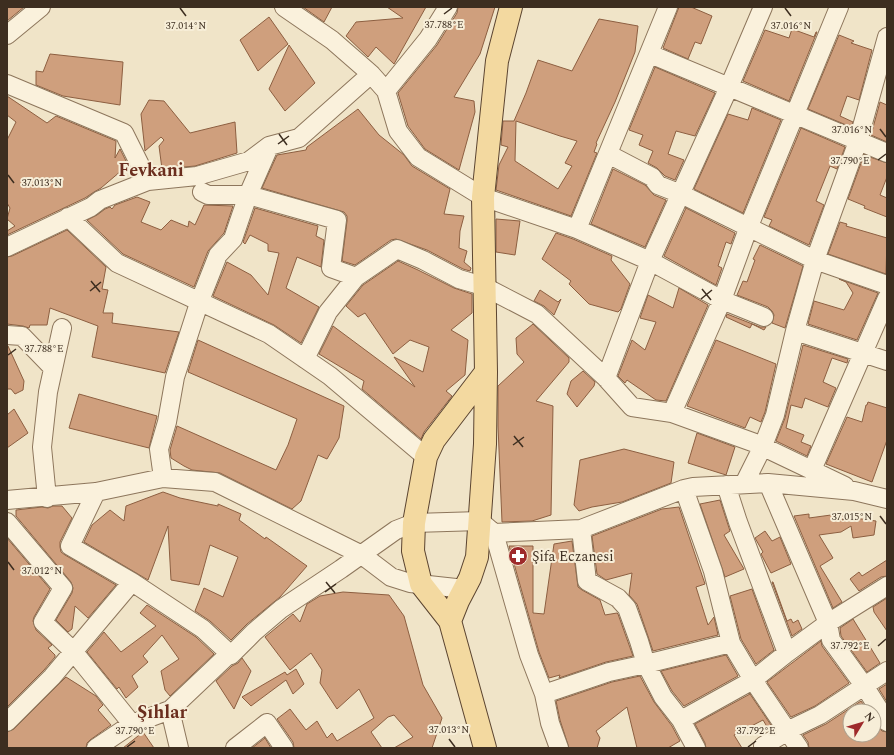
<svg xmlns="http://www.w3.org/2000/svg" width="894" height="755" viewBox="0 0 894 755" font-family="Spectral,serif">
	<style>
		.building { fill: #cf9f7d; stroke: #8d5f41; fill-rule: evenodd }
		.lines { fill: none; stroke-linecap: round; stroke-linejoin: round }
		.minor-casing { stroke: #8d765c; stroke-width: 20 }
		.major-casing { stroke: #5b4430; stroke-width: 24 }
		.minor { stroke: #faf1dc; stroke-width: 18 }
		.major { stroke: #f3d9a0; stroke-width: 22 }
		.ticks { fill: none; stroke: #3d2e20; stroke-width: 1.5 }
		.labels { text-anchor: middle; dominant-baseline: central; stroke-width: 4; stroke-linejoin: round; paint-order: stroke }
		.poi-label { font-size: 14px; fill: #3d2e20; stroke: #f7eed8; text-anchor: start }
		.district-label { font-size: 18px; font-weight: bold; fill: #6b2e1e; stroke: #f7eed8 }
		.ticks-label { font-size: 10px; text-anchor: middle; fill: #3d2e20; stroke: #f7eed8; stroke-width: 4; stroke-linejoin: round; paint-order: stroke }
	</style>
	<rect width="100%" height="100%" fill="#f0e4c8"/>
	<path class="building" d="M7 7H24L7 21Z
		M303 7H332L324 22Z
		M387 7H426L394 64 376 47 368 57 346 36 356 22 403 18Z
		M458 7H495L480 54 454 97 474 101 475 112 459 170 425 149 408 126 398 93 437 45 457 13Z
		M679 7H691L712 16 701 44 695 42 688 59 663 48Z
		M269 17 288 44 258 71 240 40Z
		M599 19 638 26 635 52 615 102 596 143 597 144 594 152 597 153 571 216 496 190 499 165 508 147 501 145 503 121H514L526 93 538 60 572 71ZM516 121 560 136 577 141 565 163 572 166 558 189 515 161Z
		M792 29 814 37 816 32H817L789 101 743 81 765 30 789 38Z
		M839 35 854 41 851 43 872 50 859 100 847 96 840 116 853 122 851 127 808 109Z
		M289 45 315 83 285 111 269 89Z
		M50 54 123 62 120 105 63 96 36 85V71L43 72Z
		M655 67 715 93 695 136 676 131 668 154 684 160 675 180 665 176 657 168 648 163 653 151 639 145 643 135 629 130Z
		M7 96 47 123 56 116 116 141 115 158 120 149 128 165 101 188 94 192 85 198 7 235V231L15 226 7 219 10 208 7 203V140L16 122 7 115Z
		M149 100 164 101 190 133 235 122 237 153 195 166 162 169 159 146 164 140 161 137 145 151 141 114Z
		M880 102 887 105V142L871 135Z
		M752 108 781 120 743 213 694 189 728 114 748 120Z
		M358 109 379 135 404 155 412 166 450 189 444 214 464 216 460 231 459 248 467 251 464 262 471 268 470 271 463 269 427 250 396 239 391 240 355 265 342 261 347 221V216L344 212 262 188 277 155 306 150 307 147Z
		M801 128 845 147 837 169 830 166 816 201 824 205 809 245 769 226 772 220 764 217Z
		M864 155 887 163V177L880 195 887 198V217L864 208 865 206 848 199Z
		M613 169 645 185 654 195 666 200 645 247 591 224Z
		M137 197 150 202 141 222 161 230 171 220 188 227 189 221 195 225 204 205 233 206 224 233 208 251 194 287 123 254 87 220 97 215 105 209 110 207 112 209 115 205Z
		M255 208 318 226 316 236 324 240 321 267 297 257 286 288 319 307 301 343 274 325 213 296 227 262 251 275 268 295 279 253 268 251V244L250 235 245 244 243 242Z
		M686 208 735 233 731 244 726 242 718 266 722 268 716 285 664 256Z
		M496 219 520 221 515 255 496 252Z
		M840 222 847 224 846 226 887 238 886 274 828 254Z
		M67 230 106 267 102 289 108 290 103 313H113L112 323 179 332 165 373 92 357 98 326 50 308 47 325H30L29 328 23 326 7 324V257L12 256Z
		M556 233 573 239 612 256 611 260 630 284 621 309 618 312 589 304 569 284 571 281 542 259Z
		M760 245 803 266 785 328 772 323 774 315 772 311 768 307 737 295 743 281 747 282 755 260 753 259Z
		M398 261 418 270 454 288 472 294V313L451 330 468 340 465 375 446 391 452 396 424 432 421 439 362 389 364 381 319 354 333 326 415 387 394 357 423 372 429 347 410 340 393 354 365 313 358 317 346 306 363 285Z
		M839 279 878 293 857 340 808 324 814 301 844 310 853 293 846 282Z
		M679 288 708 305 666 401 656 400 627 380 625 383 618 376 632 340 645 350 656 322 640 318 648 295 673 308Z
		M540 290 558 302 561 299 554 315 544 306 534 301Z
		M727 314 760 327H766L764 330 752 324 750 328 726 317Z
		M533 324 569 358V362L536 401 553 406 551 515 532 521 502 522 498 426V386L524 362 517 354 516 338Z
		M198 340 344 406 339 438 327 459 318 455 301 501 292 509 220 473 192 470 184 466 171 458 170 450 177 426 276 470 288 445 297 419 188 372Z
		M716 340 776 364 765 412 761 422 750 417 745 428 687 406Z
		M803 345 848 359 847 363 832 358 823 382 836 388 828 407 805 398 802 408 791 405 786 428 804 435 801 442 811 446 807 456 776 441 785 418Z
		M7 346H8L24 381 23 390 15 394 11 389H7Z
		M583 371 595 382 594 386 577 407 567 394 571 381Z
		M79 394 157 416 149 448 69 428Z
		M868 402 887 408V440L872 482 826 464 847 417 862 422 866 405H867Z
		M14 409 28 433 7 448V415Z
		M697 433 735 447 726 475 688 463Z
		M624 449 674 462 671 483 622 502 592 507 579 511 574 505 580 460Z
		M163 492 180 498 218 506V504L241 514 239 520 265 539 266 537 307 566 280 597 247 624 231 640 210 621 195 611 204 588 223 597 238 557 210 545 199 585 171 580 168 526 148 580 84 542 92 525 110 510 124 521 126 506Z
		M720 500 730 531 724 535 744 569 725 577 700 504Z
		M53 506H62L72 518 60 542V547L61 552 65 555 116 585 88 618 75 606 72 629 68 632 56 620 72 593 73 588 71 582 16 516V510L42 507 48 508Z
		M679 507 705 584 696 587 708 625 714 617 718 635 653 651 637 604 629 595 632 573 606 580 597 574 592 536 662 509Z
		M809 514V518L831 515 854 514V518L876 521 874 535 853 538 851 526 841 532 819 535 833 558 820 566 842 602 833 608 794 516Z
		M765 531 772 541 780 537 791 564 771 573 761 554 763 552 755 538Z
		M7 538 50 589 34 617 33 621 36 630 52 645 48 648 55 655V657L44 670 7 707Z
		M572 541 578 587 582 590 600 600 605 615 617 613 618 614 633 656 606 662 559 678 560 675 549 678 539 652 509 546H533V613L544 614 554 544Z
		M887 560V576L881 577 859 591 850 579 859 572 862 576Z
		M772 582H773L787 621 791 619 793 623 798 620 802 629 792 636Z
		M752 589 774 650 756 664 741 639 730 596Z
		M343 592 389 595 404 616 423 685 442 718 432 748H394L413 737 394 715 388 717 371 732 382 748H294L293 742 277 719 290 709 306 730 317 721 327 738 332 733 337 741 374 718 359 689 337 709 320 683 322 670 311 653 290 670 265 637 293 614 300 622 307 604 320 596Z
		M887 598V631L874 612 873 607Z
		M147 605 196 637 214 654 170 696 165 690 161 671 179 659 162 635 143 656 148 662 132 676 138 687 126 698 119 687 117 689 87 652 104 632 121 652 156 626 140 613Z
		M853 619 880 663 867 672 841 636 840 628Z
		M821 641 822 646 849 683 815 706 791 717 767 682Z
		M726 655 738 676 684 706 672 691 661 671Z
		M242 658 251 671 234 709 216 681 232 666 238 663Z
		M296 669 304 684 293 694 286 680 251 706 242 697 285 672 287 675Z
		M640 676 654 702 672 726 680 741 668 748H637L627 707 596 731 600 738 597 748H569L560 720 556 701 612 682Z
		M66 677 96 696 103 705 98 710 111 725 90 740 87 743 86 748H7V732L14 729Z
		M887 684V702L879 689Z
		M750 694 773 728 769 730 763 720 734 735 742 748H706L705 743 695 724Z
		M861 701 868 711H850V735H874V721L882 731 887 732V748H809L808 742 803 735 826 724Z
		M143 732 154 748H123Z
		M265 738 271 748H252Z"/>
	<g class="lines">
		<defs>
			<path id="minor" d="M284 7 332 40 371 74 386 91 398 131 418 157 483 197 577 229 650 261 722 300 764 317
				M7 35 41 7
				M650 54 887 153
				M7 84 124 133 148 181
				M386 91 428 39 448 7
				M608 154 652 177 658 185 681 194 815 260 887 285
				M202 192 208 195H248L337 220 331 268 356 277 397 249 423 260 459 279 483 286 537 314 606 378 632 407 672 413 755 443 845 486
				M68 217 117 263 269 334 330 376 426 457
				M577 229 668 7
				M7 247 91 207 100 200 148 181 197 176 249 161 269 146 299 138 371 74
				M795 331 887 361
				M7 335 22 336 53 368
				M305 359 328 312 356 277
				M606 378 650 261 729 87 763 7
				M672 413 722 300 749 226 839 7
				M812 470 887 298
				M163 478 159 449 167 422 175 377 189 334 199 303 218 255 233 239 248 195 269 147
				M768 483 828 623 831 640 865 687 887 722
				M744 484 763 446 775 415 795 331 815 260 858 141 887 37
				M726 485 738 522 787 653
				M684 489 713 571 731 643 753 680 799 748
				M96 492 70 546 132 582 203 629 231 655
				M47 498 42 447 48 392 62 328
				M7 500 96 492 163 478 215 482 362 555 391 577 410 583 465 589
				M7 522 63 588 43 622 73 651 132 724
				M581 529 587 581 618 598 627 608 639 641 646 664 663 697 681 720 696 748
				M494 533 529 655 544 694 550 723 559 748
				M544 694 609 672 646 664 731 643
				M170 710 179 748
				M681 720 753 680 787 653 828 623 887 586
				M7 722 52 677 132 582
				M763 746 793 728 820 715 887 671
				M96 748 132 724 170 710 227 656 231 655 254 632 281 609 341 569 396 530 414 523 480 521 494 533 581 529 684 489 693 487 768 483 854 491 887 499
				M235 748 267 723 284 748"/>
			<path id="major" d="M450 621 458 601 470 578 477 557 485 444 486 372 483 197 497 61 511 7
				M485 748 450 621 421 584 413 551 414 523 426 457 434 440 486 372"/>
		</defs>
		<use href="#minor" class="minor-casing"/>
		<use href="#major" class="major-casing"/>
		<use href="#minor" class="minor"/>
		<use href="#major" class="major"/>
	</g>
	<path class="ticks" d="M180 8 186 16M785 8 791 16M444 14 452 8M880 129 886 137M279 134 287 145M278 144 289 136M878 160 886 154M8 175 14 183M91 281 100 292M702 289 711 300M90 291 101 282M701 299 712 290M8 355 16 349M514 436 523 447M513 445 524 437M880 516 886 524M8 562 14 570M326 582 335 593M325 592 336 584M878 646 886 639M449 739 455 747M127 747 135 741M748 747 756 741"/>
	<defs>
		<symbol id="pharmacy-disc" viewBox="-11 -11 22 22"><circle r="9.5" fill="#9e2a2b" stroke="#f7eed8"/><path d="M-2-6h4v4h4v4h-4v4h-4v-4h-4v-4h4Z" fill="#fff"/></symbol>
	</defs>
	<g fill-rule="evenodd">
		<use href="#pharmacy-disc" x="507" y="545" width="22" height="22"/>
	</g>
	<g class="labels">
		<g class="poi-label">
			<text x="532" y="556">Şifa Eczanesi</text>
		</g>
		<g class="district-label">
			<text x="151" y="170">Fevkani</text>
			<text x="162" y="712">Şıhlar</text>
		</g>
	</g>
	<g class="ticks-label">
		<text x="444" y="28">37.788°E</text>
		<text x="186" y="29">37.014°N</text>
		<text x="791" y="29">37.016°N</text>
		<text x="852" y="133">37.016°N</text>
		<text x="850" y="164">37.790°E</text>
		<text x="42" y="186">37.013°N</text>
		<text x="44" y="352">37.788°E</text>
		<text x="852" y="520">37.015°N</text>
		<text x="42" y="574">37.012°N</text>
		<text x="850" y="649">37.792°E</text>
		<text x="449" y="733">37.013°N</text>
		<text x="135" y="734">37.790°E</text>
		<text x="756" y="734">37.792°E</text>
	</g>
	<rect width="894" height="755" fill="none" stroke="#3d2e20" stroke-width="16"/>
	<g transform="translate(862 723) rotate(52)"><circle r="19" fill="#f7eed8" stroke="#ada18e"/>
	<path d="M0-3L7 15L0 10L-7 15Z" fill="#9e2a2b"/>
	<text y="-6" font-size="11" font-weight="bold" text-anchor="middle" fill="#3d2e20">N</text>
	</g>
</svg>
